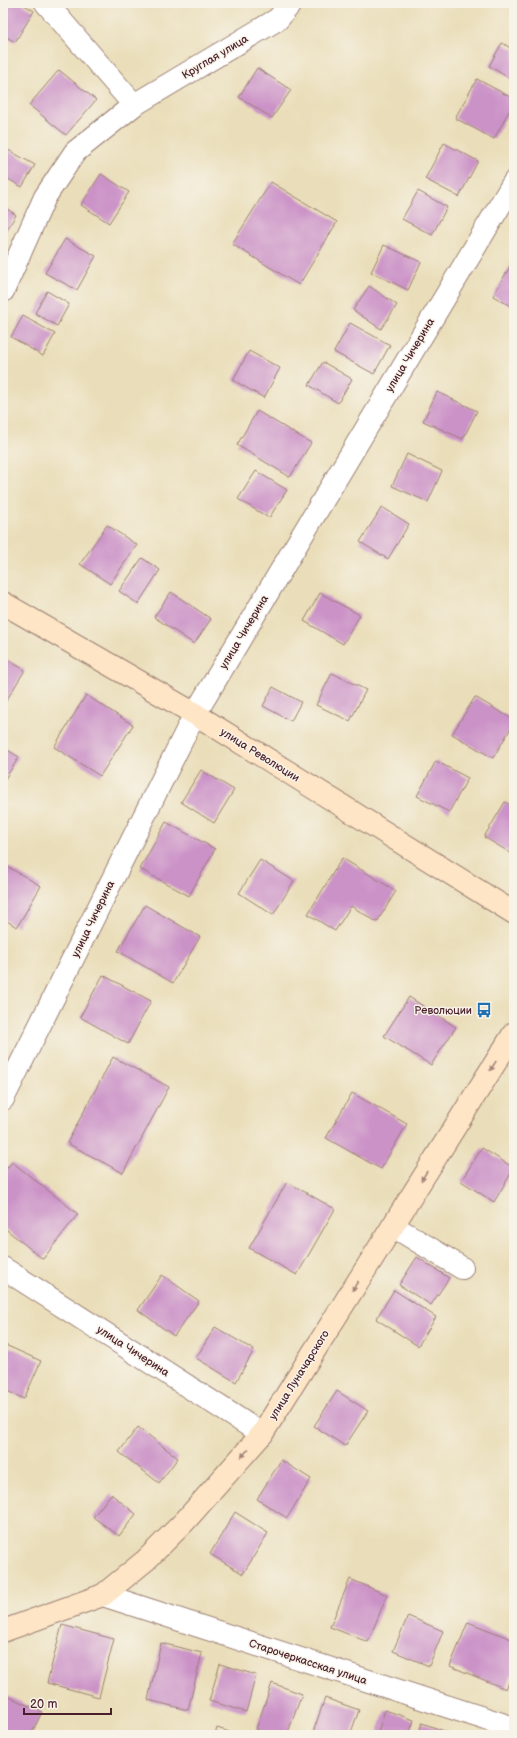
<svg xmlns="http://www.w3.org/2000/svg" width="517" height="1738" viewBox="0 0 517 1738" font-family="'Balsamiq Sans',sans-serif">
	<style>
		.building { fill: #cb92c7 }
		.lines { fill: none; stroke-linecap: round; stroke-linejoin: round }
		.street-casing { stroke: #9a7e72; stroke-width: 24 }
		.secondary-casing { stroke: #9a7e72; stroke-width: 24 }
		.street { stroke: #fff; stroke-width: 22 }
		.secondary { stroke: #fde5c5; stroke-width: 22 }
		.oneway { fill: #a48278 }
		.labels { text-anchor: middle; dominant-baseline: central; stroke-width: 3; stroke-linejoin: round; paint-order: stroke }
		.street-label { font-size: 11px; fill: #4a1f2b; stroke: #f7f3e8 }
		.poi-label { font-size: 11px; fill: #4a1f2b; stroke: #f7f3e8; text-anchor: end }
	</style>
	<rect width="100%" height="100%" fill="#f7f3e8"/>
	<filter id="ink" filterUnits="userSpaceOnUse"><feTurbulence type="fractalNoise" baseFrequency=".025" numOctaves="2"/><feDisplacementMap in="SourceGraphic" scale="8" xChannelSelector="R" yChannelSelector="G"/><feConvolveMatrix kernelMatrix="1 2 1 2 8 2 1 2 1" color-interpolation-filters="sRGB"/></filter>
	<filter id="wash" filterUnits="userSpaceOnUse"><feTurbulence type="fractalNoise" baseFrequency=".012" numOctaves="4" result="noise"/><feDisplacementMap in="SourceGraphic" scale="16" xChannelSelector="R" yChannelSelector="G"/><feGaussianBlur stdDeviation="0.9" result="paint"/><feColorMatrix in="noise" values="0 0 0 0 0 0 0 0 0 0 0 0 0 0 0 0 0 1.4 0 .05"/><feComposite in="paint" operator="in"/></filter>
	<g filter="url(#wash)">
		<rect width="100%" height="100%" fill="#eadeba"/>
		<g id="blocks">
			<path class="building" d="M3 3H21L34 11 15 42 3 35Z
				M502 43 514 50V81L489 66Z
				M257 68 291 90 272 118 239 97Z
				M59 70 96 100 66 135 29 105Z
				M477 79 514 99V102L494 139 455 118Z
				M444 143 478 161 459 197 425 179Z
				M3 147 35 165 22 187 3 176Z
				M101 174 129 192 109 223 81 205Z
				M271 182 337 222 299 285 232 244Z
				M418 191 447 207 432 235 402 219Z
				M3 206 16 215 3 236Z
				M65 239 96 256 77 290 45 273Z
				M384 245 421 262 408 290 371 272Z
				M513 261H514V308L493 296Z
				M369 286 397 305 381 329 353 310Z
				M47 291 69 304 57 326 35 313Z
				M23 316 55 334 43 356 11 337Z
				M350 323 390 345 374 374 334 352Z
				M249 351 280 368 264 398 233 380Z
				M323 362 352 379 338 403 309 385Z
				M437 392 477 411 463 439 423 421Z
				M257 411 311 443 290 477 237 445Z
				M407 454 442 471 428 502 392 486Z
				M256 471 287 490 269 518 238 499Z
				M382 507 409 524 388 559 360 542Z
				M107 525 137 545 110 584 80 564Z
				M142 558 160 570 138 604 119 591Z
				M171 592 211 619 194 644 154 617Z
				M320 593 360 615 343 644 304 621Z
				M3 657 25 670 3 706Z
				M332 673 366 690 350 721 316 705Z
				M273 687 301 702 291 721 263 706Z
				M86 695 133 725 100 776 54 747Z
				M475 697 514 720V723L493 758 452 734Z
				M3 747 19 757 3 782Z
				M436 761 468 778 449 812 417 796Z
				M201 770 234 790 214 823 181 802Z
				M505 802 514 807V855L484 837Z
				M166 822 215 849 189 896 140 869Z
				M342 858 396 891 377 922 351 906 335 931 308 914Z
				M260 860 294 881 273 915 239 893Z
				M3 864 41 886 17 927 3 919Z
				M145 905 200 937 173 983 118 951Z
				M103 975 151 1001 128 1044 80 1017Z
				M409 997 456 1027 431 1065 384 1036Z
				M113 1057 169 1087 123 1173 67 1143Z
				M352 1093 407 1124 381 1169 326 1138Z
				M482 1148 514 1168 494 1202 461 1181Z
				M12 1162 78 1214 43 1259 3 1227V1173Z
				M287 1182 335 1209 297 1275 249 1248Z
				M417 1257 449 1278 431 1305 399 1285Z
				M162 1275 199 1301 174 1336 138 1310Z
				M394 1290 436 1317 418 1346 376 1319Z
				M215 1327 254 1350 236 1382 196 1358Z
				M3 1344 41 1361 24 1399 3 1389Z
				M337 1391 368 1411 345 1446 314 1426Z
				M138 1427 178 1458 159 1483 119 1452Z
				M281 1460 311 1479 287 1518 257 1499Z
				M111 1494 136 1514 119 1536 93 1517Z
				M235 1512 268 1533 243 1574 210 1554Z
				M350 1579 387 1595 368 1642 330 1627Z
				M408 1616 443 1631 429 1666 393 1651Z
				M468 1622 514 1640V1670L506 1689 450 1666Z
				M62 1625 114 1639 99 1697 47 1683Z
				M161 1643 202 1653 188 1710 148 1700Z
				M220 1664 256 1675 246 1712 209 1701Z
				M272 1683 302 1694 287 1735H274L256 1729Z
				M3 1694 42 1712 31 1735H3Z
				M325 1698 359 1710 350 1735H312Z
				M385 1710 414 1720 409 1735H377Z
				M422 1723 450 1733 449 1735H418Z
				M217 1728 239 1735H215Z"/>
		</g>
	</g>
	<g filter="url(#ink)">
		<use href="#blocks" fill-opacity="0" stroke="#9a7e72" stroke-width="1"/>
		<g class="lines">
			<defs>
				<path id="street" d="M46 3 134 105
					M3 291 45 197 75 152 134 105 278 19 291 3
					M3 1099 195 714 514 182
					M393 1226 462 1268
					M3 1268 262 1434
					M103 1595 514 1728"/>
				<path id="secondary" d="M3 603 195 714 514 913
					M3 1631 103 1595 146 1560 185 1521 262 1434 514 1033"/>
			</defs>
			<use href="#street" class="street-casing"/>
			<use href="#secondary" class="secondary-casing"/>
			<use href="#street" class="street"/>
			<use href="#secondary" class="secondary"/>
		</g>
		<defs><path id="oneway-solid" d="M-6-.8H1V-3.2L6.5 0L1 3.2V.8H-6Z"/></defs>
		<g class="oneway">
			<use href="#oneway-solid" transform="translate(493 1066) rotate(122)"/>
			<use href="#oneway-solid" transform="translate(424 1176) rotate(122)"/>
			<use href="#oneway-solid" transform="translate(355 1286) rotate(122)"/>
			<use href="#oneway-solid" transform="translate(245 1453) rotate(131)"/>
		</g>
	</g>
	<defs>
		<symbol id="bus-bare" viewBox="-9 -9 18 18"><path d="M-5-6H5V4H4V6H2V4H-2V6H-4V4H-5ZM-3.5-4V0h7V-4ZM-3.5 1.2v1.5H-2V1.2ZM2 1.2v1.5H3.5V1.2Z" fill="#1f6fb2" stroke="#f7f3e8" stroke-width="2.5" paint-order="stroke"/></symbol>
	</defs>
	<g fill-rule="evenodd">
		<use href="#bus-bare" x="473" y="999" width="22" height="22"/>
	</g>
	<g class="labels">
		<g class="street-label">
			<text transform="translate(215 57) rotate(-31)">Круглая улица</text>
			<text transform="translate(410 355) rotate(-59)">улица Чичерина</text>
			<text transform="translate(244 632) rotate(-59)">улица Чичерина</text>
			<text transform="translate(260 755) rotate(32)">улица Революции</text>
			<text transform="translate(93 919) rotate(-64)">улица Чичерина</text>
			<text transform="translate(133 1351) rotate(33)">улица Чичерина</text>
			<text transform="translate(299 1375) rotate(-58)">улица Луначарского</text>
			<text transform="translate(308 1662) rotate(18)">Старочеркасская улица</text>
		</g>
		<g class="poi-label">
			<text x="472" y="1010">Революции</text>
		</g>
	</g>
	<rect width="517" height="1738" fill="none" stroke="#f7f3e8" stroke-width="16"/>
	<path d="M24 1708v6h87v-6" fill="none" stroke="#4a1f2b" stroke-width="2"/>
	<text x="30" y="1708" font-size="12" fill="#4a1f2b" stroke="#f7f3e8" stroke-width="3" paint-order="stroke">20 m</text>
</svg>
